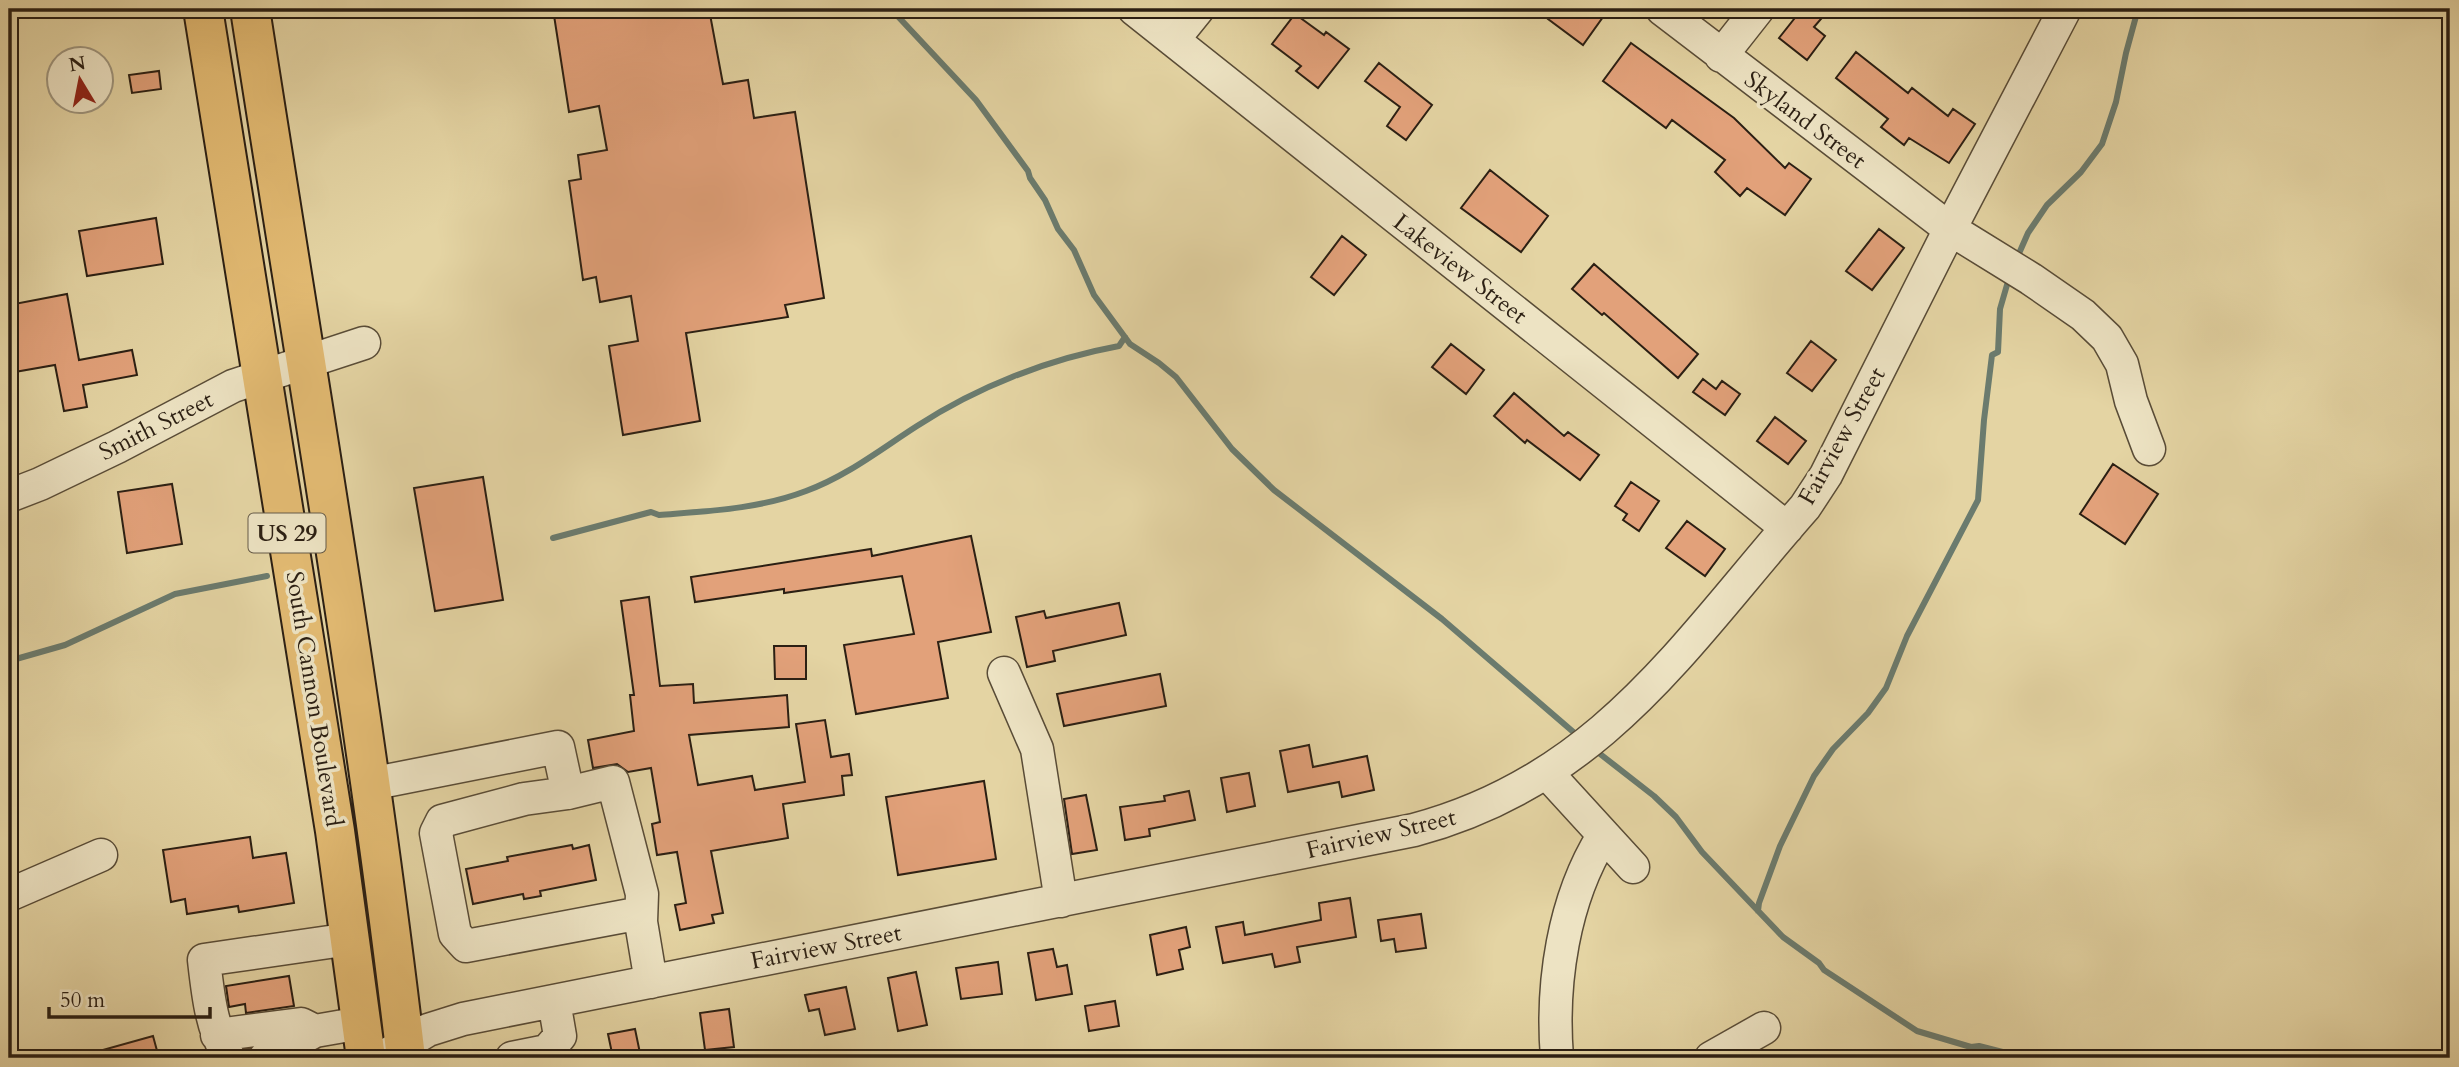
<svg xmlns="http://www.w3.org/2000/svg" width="2459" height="1067" viewBox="0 0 2459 1067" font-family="Cardo,serif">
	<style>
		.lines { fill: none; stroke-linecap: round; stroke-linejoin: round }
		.stream { stroke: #6b7b6e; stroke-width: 6 }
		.building { fill: #e2a17a; stroke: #2b1f13; stroke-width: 2 }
		.minor-casing { stroke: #594c37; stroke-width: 35 }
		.major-casing { stroke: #2b1f13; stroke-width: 42 }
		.minor { stroke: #ede3c3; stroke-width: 32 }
		.major { stroke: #e2ba72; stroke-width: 38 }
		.labels { text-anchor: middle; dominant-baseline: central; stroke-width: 7; stroke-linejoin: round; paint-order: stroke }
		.shield { fill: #ede3c3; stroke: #655a48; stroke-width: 2 }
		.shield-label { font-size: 23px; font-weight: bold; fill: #2b1f13 }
		.street-label { font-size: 24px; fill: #2b1f13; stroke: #ede3c3 }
	</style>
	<rect width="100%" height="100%" fill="#e4d4a3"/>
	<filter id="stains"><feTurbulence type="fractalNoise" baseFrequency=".00286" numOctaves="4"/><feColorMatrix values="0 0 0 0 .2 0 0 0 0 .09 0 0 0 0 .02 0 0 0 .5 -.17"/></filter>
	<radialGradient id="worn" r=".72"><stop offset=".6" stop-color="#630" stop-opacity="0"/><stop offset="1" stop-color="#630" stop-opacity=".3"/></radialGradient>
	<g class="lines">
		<path class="stream" d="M891 9 976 100 1028 171 1030 178 1045 200 1058 229 1074 250 1094 295 1130 344 1159 363 1176 377 1232 449 1274 490 1442 619 1578 736
			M2017 258 2028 233 2047 205 2081 172 2102 144 2116 102 2126 53 2138 9
			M553 538 651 512 659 515C709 511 759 509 806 491 847 476 881 449 917 426 977 387 1048 359 1119 346L1125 337
			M9 661 65 645 175 594 267 576
			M1595 750 1654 796 1676 817 1702 852 1783 937 1819 963 1824 970 1917 1031 1971 1047 1979 1046 2026 1058
			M1758 911 1759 903 1780 846 1814 776 1833 749 1868 713 1886 688 1907 636 1978 500 1984 420 1992 355 1998 352 2000 309 2009 278"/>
	</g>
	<path class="building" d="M553 9H709L723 84 748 80 754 118 795 112 824 298 785 305 788 317 686 333 700 421 623 435 609 346 638 341 631 296 600 302 596 277 583 280 569 181 581 179 578 155 607 150 599 106 569 112Z
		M1555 9H1591L1603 17 1583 45 1548 19Z
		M1802 9H1807L1821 19 1814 27 1825 36 1807 60 1779 38Z
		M1295 14 1324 35 1326 32 1349 49 1318 88 1296 71 1301 66 1272 44Z
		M1631 43 1734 118 1785 168 1789 163 1811 179 1785 215 1747 188 1740 196 1715 172 1725 160 1672 120 1666 128 1603 81Z
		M1856 52 1908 93 1912 88 1948 116 1953 109 1975 124 1949 163 1909 138 1904 145 1881 127 1888 119 1836 78Z
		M1379 63 1432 105 1406 140 1387 126 1400 107 1365 81Z
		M159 71 161 89 132 93 129 75Z
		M1490 170 1548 216 1521 252 1461 208Z
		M156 218 163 264 87 276 79 231Z
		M1879 229 1904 248 1872 290 1846 271Z
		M1342 236 1366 255 1334 295 1311 277Z
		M1594 264 1698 354 1678 378 1604 313 1602 315 1572 289Z
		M67 294 79 360 132 350 137 375 83 385 87 407 64 411 55 365 9 373V305Z
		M1811 341 1836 360 1812 391 1787 373Z
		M1451 344 1484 370 1466 394 1432 367Z
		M1703 379 1716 389 1722 381 1740 394 1725 415 1693 392Z
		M1514 393 1564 436 1568 432 1599 455 1580 480 1527 440 1525 443 1494 416Z
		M1775 417 1806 441 1788 464 1757 441Z
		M2113 464 2158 494 2125 544 2080 514Z
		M483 477 503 600 435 611 414 488Z
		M1631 482 1659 501 1639 531 1623 520 1627 514 1615 506Z
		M172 484 182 544 127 553 118 492Z
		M1687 521 1725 549 1705 576 1666 548Z
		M971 536 991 632 938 642 948 698 856 714 844 645 914 634 902 576 784 593V589L695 602 691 577 871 549 872 556Z
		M649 597 660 686 693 684 694 703 787 695 789 727 689 735 698 785 752 776 755 790 805 782 796 724 825 720 831 757 849 754 852 775 842 776 844 795 783 804 788 838 711 851 723 913 712 915 714 923 680 930 675 905 686 903 677 852 657 855 652 824 660 822 651 768 628 772 617 764 593 768 588 740 634 731 630 695H634L621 601Z
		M1119 603 1126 635 1053 651 1055 661 1027 667 1016 617 1044 611 1046 618Z
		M774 646H806V679H775Z
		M1160 674 1166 706 1064 726 1057 694Z
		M1309 745 1313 767 1367 756 1374 790 1342 797 1339 782 1288 792 1280 751Z
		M1249 773 1255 806 1227 812 1221 778Z
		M984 781 996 859 898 875 886 797Z
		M1189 791 1195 820 1149 829 1150 836 1125 840 1120 807 1165 801 1164 796Z
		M1086 795 1097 850 1072 854 1064 799Z
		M250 837 253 858 286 853 294 903 239 912 238 906 187 914 185 899 171 902 163 850Z
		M572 845 573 849 589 845 596 880 540 891 541 896 524 899 523 894 473 904 466 869 508 861 507 857Z
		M1350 898 1356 937 1297 947 1300 962 1275 967 1272 954 1223 963 1216 927 1243 922 1245 935 1321 920 1319 903Z
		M1421 914 1426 948 1396 952 1394 939 1381 941 1378 920Z
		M1186 927 1190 947 1179 950 1183 969 1157 975 1150 935Z
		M1053 949 1057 967 1067 965 1072 994 1036 1000 1028 953Z
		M998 962 1002 994 961 999 956 968Z
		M916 972 927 1025 898 1031 888 978Z
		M289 976 294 1006 246 1013 245 1004 229 1007 226 986Z
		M846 987 855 1029 825 1035 819 1009 809 1011 805 995Z
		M1115 1001 1119 1026 1089 1031 1085 1006Z
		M729 1009 734 1047 705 1050 700 1013Z
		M635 1029 641 1058H613L608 1034Z
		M153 1036 159 1058H92V1053Z"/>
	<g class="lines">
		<defs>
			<path id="minor" d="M1134 9 1787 528
				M1662 9 1950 229 2031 279 2083 315 2107 338 2122 364 2131 401 2149 449
				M1173 40 1198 9
				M1721 56 1758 9
				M9 496 40 484 117 447 233 386 364 343
				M1004 673 1037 749 1061 901
				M1547 773 1633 867
				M370 784 558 747 568 793 613 782 642 894 641 922 651 982
				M568 793 524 799 442 821 436 833 455 934 466 946 641 913
				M9 895 101 855
				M217 1035 301 1024 315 1031
				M385 1056 428 1030 463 1019 1414 830C1602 780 1685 643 1805 507L1826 475 1950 229 2065 9
				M229 1058C211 1027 208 995 204 960L350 939
				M265 1058 315 1031 361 1023
				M512 1058 547 1051 560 1036 554 1001
				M1557 1058C1551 984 1563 900 1603 836
				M1711 1058 1764 1028"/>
			<path id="major" d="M203 9 335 831 366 1058
				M250 9C304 358 365 707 406 1058"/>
		</defs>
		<use href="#minor" class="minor-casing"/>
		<use href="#major" class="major-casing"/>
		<use href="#minor" class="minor"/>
		<use href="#major" class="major"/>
	</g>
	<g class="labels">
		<rect class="shield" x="248.5" y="513.5" width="77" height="39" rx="5"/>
		<g class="shield-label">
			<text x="287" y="533">US 29</text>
		</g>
		<g class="street-label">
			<text transform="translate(1805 120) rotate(37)">Skyland Street</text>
			<text transform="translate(1460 269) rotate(38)">Lakeview Street</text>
			<text transform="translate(156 426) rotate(-27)">Smith Street</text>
			<text transform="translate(1842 436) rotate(-61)">Fairview Street</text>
			<text transform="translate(314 699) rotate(81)">South Cannon Boulevard</text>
			<text transform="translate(1381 834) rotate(-13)">Fairview Street</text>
			<text transform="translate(826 947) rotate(-11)">Fairview Street</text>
		</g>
	</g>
	<rect width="2459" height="1067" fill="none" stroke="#e4d4a3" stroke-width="35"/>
	<rect x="10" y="10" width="2438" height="1046" fill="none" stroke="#2b1f13" stroke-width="3.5"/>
	<rect x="18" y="18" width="2424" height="1032" fill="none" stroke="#2b1f13" stroke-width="2"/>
	<g transform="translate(80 80) rotate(350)"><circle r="33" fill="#ede3c3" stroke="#9f957d" stroke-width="2"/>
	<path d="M0-5L12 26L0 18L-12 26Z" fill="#8f2418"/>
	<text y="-10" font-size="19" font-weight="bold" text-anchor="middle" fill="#2b1f13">N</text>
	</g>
	<path d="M49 1007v10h161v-10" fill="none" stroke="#2b1f13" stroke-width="3.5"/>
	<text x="60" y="1007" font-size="21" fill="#2b1f13" stroke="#ede3c3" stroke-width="5" paint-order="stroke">50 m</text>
	<rect width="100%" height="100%" filter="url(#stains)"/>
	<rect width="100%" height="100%" fill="url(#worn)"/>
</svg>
